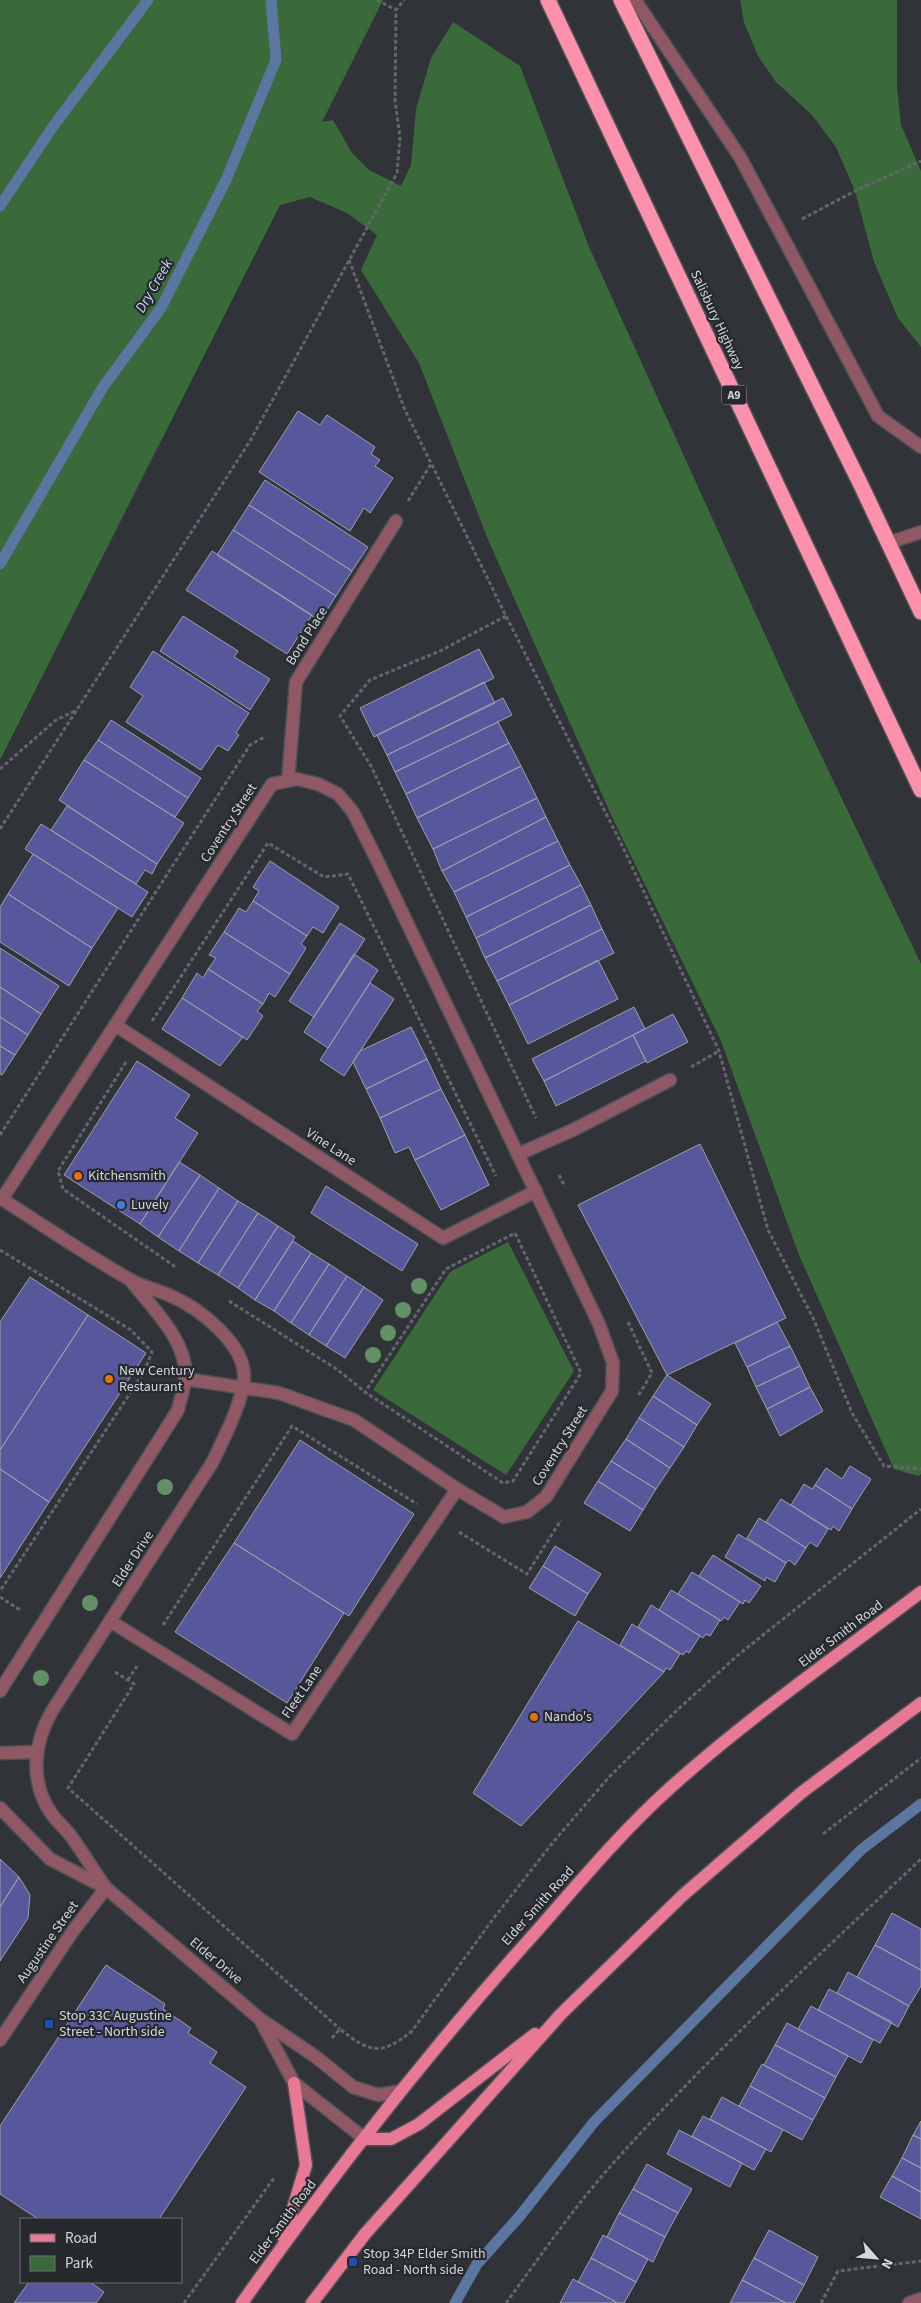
<svg xmlns="http://www.w3.org/2000/svg" width="921" height="2303" viewBox="0 0 921 2303" font-family="'Source Sans 3',sans-serif">
	<style>
		.green { fill: #3a6a39 }
		.lines { fill: none; stroke-linecap: round; stroke-linejoin: round }
		.stream { stroke: #5b76a1; stroke-width: 11 }
		.building { fill: #56589b; stroke: #9fa0a7 }
		.minor-casing { stroke: #4e5156; stroke-width: 15 }
		.major-casing { stroke: #4e5156; stroke-width: 15 }
		.highway-casing { stroke: #4e5156; stroke-width: 18 }
		.path { stroke: #63666b; stroke-width: 3; stroke-dasharray: 4 2.5; stroke-linecap: butt }
		.minor { stroke: #905865; stroke-width: 12 }
		.major { stroke: #e97894; stroke-width: 12 }
		.highway { stroke: #fd90aa; stroke-width: 15 }
		.tree { fill: #639166 }
		.food-dot { fill: #e8710a; stroke: #262a2f; stroke-width: 2 }
		.shop-dot { fill: #3f7fe0; stroke: #262a2f; stroke-width: 2 }
		.transit-dot { fill: #1a4fb4; stroke: #262a2f; stroke-width: 2 }
		.labels { text-anchor: middle; dominant-baseline: central; stroke-width: 4.5; stroke-linejoin: round; paint-order: stroke }
		.shield { fill: #262a2f; stroke: #a0a3a7; stroke-width: 1 }
		.shield-label { font-size: 12px; font-weight: bold; fill: #d4d7da }
		.street-label { font-size: 14px; fill: #d4d7da; stroke: #262a2f }
		.poi-label { font-size: 14px; fill: #d4d7da; stroke: #262a2f; text-anchor: start }
		.water-label { font-size: 15px; font-style: italic; fill: #c1d9fc; stroke: #262a2f }
	</style>
	<rect width="100%" height="100%" fill="#303439"/>
	<path class="green" d="M0 0H383L322 122 333 120 352 153 369 170 401 186 411 165 416 109 431 58 453 22 520 66 589 247 798 707 921 964V1474L918 1476 894 1469 799 1255 721 1041 613 819 489 542 419 363 361 270 377 235 347 213 310 197 280 205 0 760Z
		M740 0H897V87L901 125 921 171V347L898 318 874 262 855 191 836 147 812 115 776 82 758 56 744 22Z
		M508 1242 574 1371 506 1475 373 1390 450 1272Z"/>
	<g class="lines">
		<path class="stream" d="M0 206 54 125 148 0
			M0 564 103 387 161 308 226 180 276 60 271 0
			M455 2303 477 2264 519 2217 594 2122 862 1849 921 1804"/>
	</g>
	<path class="building" d="M298 411 320 425 327 415 375 447 371 454 380 460 375 466 393 478 370 513 364 508 350 531 259 472Z
		M265 480 368 547 352 571 249 505Z
		M249 505 352 571 336 596 233 530Z
		M233 530 336 596 320 621 217 555Z
		M212 551 312 615 287 654 186 590Z
		M183 616 238 651 234 657 270 679 250 710 160 651Z
		M479 649 494 678 374 737 360 708Z
		M153 651 249 713 236 733 239 735 228 751 218 745 201 770 126 722 143 696 130 687Z
		M484 682 495 703 387 755 377 735Z
		M503 698 512 715 395 772 387 755Z
		M111 720 201 778 188 798 98 740Z
		M498 722 509 743 406 794 395 772Z
		M98 740 188 798 175 817 84 760Z
		M509 743 521 766 417 818 406 794Z
		M84 760 184 823 157 864 59 800Z
		M521 766 537 798 433 849 417 818Z
		M537 798 546 817 442 871 433 849Z
		M67 806 157 864 152 874 145 870 136 884 51 830Z
		M546 817 558 841 454 892 442 871Z
		M41 824 148 892 132 917 25 849Z
		M558 841 570 865 466 917 454 892Z
		M33 854 118 908 92 948 8 894Z
		M270 861 339 907 323 933 313 927 307 936 253 901 259 891 253 887Z
		M570 865 581 885 476 938 466 917Z
		M581 885 591 905 485 958 476 938Z
		M8 894 92 948 69 986 0 942V907Z
		M253 901 307 936 301 944 306 948 290 974 224 932 239 908 246 912Z
		M591 905 602 929 497 981 485 958Z
		M340 923 365 939 314 1017 289 1001Z
		M602 929 614 953 509 1005 497 981Z
		M224 932 290 974 275 997 269 993 263 1004 208 969 216 958 209 955Z
		M0 948 59 986 41 1014 0 987Z
		M354 954 378 970 328 1048 304 1032Z
		M598 960 618 999 528 1044 509 1005Z
		M208 969 263 1004 257 1011 263 1016 247 1040 182 998 197 973 203 978Z
		M370 983 394 999 344 1076 320 1060Z
		M0 987 41 1014 28 1035 0 1017Z
		M182 998 243 1037 220 1066 162 1029Z
		M634 1007 645 1029 544 1081 532 1059Z
		M673 1014 688 1042 647 1063 633 1035Z
		M0 1017 28 1035 15 1055 0 1046Z
		M411 1027 427 1059 366 1089 353 1062 360 1051Z
		M633 1035 646 1061 556 1106 544 1081Z
		M0 1046 15 1055 2 1075 0 1074Z
		M427 1059 441 1089 380 1118 366 1089Z
		M137 1061 190 1095 175 1118 198 1133 140 1224 64 1175Z
		M441 1089 465 1135 415 1160 409 1147 395 1153 380 1118Z
		M465 1135 489 1185 441 1210 415 1160Z
		M700 1144 786 1318 667 1375 578 1205Z
		M179 1162 200 1175 158 1237 140 1224Z
		M200 1175 219 1188 179 1251 158 1237Z
		M326 1186 418 1244 402 1271 311 1213Z
		M219 1188 238 1201 198 1263 179 1251Z
		M238 1201 258 1213 218 1275 198 1263Z
		M258 1213 278 1226 238 1288 218 1275Z
		M278 1226 295 1237 255 1300 238 1288Z
		M293 1241 311 1253 274 1311 255 1300Z
		M311 1253 329 1264 291 1323 274 1311Z
		M329 1264 347 1276 309 1335 291 1323Z
		M347 1276 364 1287 326 1346 309 1335Z
		M30 1277 88 1315 0 1450V1322Z
		M364 1287 383 1300 345 1358 326 1346Z
		M88 1315 146 1353 49 1502 0 1469V1450Z
		M777 1322 790 1346 747 1367 735 1343Z
		M790 1346 800 1366 756 1387 747 1367Z
		M800 1366 810 1387 767 1409 756 1387Z
		M667 1375 711 1404 697 1425 653 1396Z
		M810 1387 823 1411 780 1436 767 1409Z
		M653 1396 697 1425 684 1447 639 1418Z
		M639 1418 684 1447 670 1468 626 1439Z
		M626 1439 670 1468 656 1489 611 1461Z
		M300 1440 414 1514 349 1616 234 1543Z
		M611 1461 656 1489 643 1510 598 1481Z
		M850 1466 871 1479 852 1509 815 1485 826 1468 842 1479Z
		M0 1469 49 1502 0 1578Z
		M598 1481 643 1510 630 1531 584 1503Z
		M804 1484 812 1489 815 1485 852 1509 839 1531 833 1526 831 1530 791 1505Z
		M781 1499 828 1529 817 1547 810 1542 806 1548 766 1522Z
		M759 1518 806 1548 795 1565 789 1560 786 1563 747 1538Z
		M738 1534 786 1563 775 1582 766 1577 765 1581 725 1557Z
		M234 1543 344 1613 287 1703 175 1632Z
		M555 1546 601 1574 588 1594 543 1566Z
		M713 1555 761 1586 749 1603 745 1600 743 1604 740 1602 699 1576Z
		M543 1566 588 1594 575 1616 529 1588Z
		M692 1572 740 1602 728 1620 724 1617 721 1621 678 1594Z
		M671 1590 720 1620 710 1636 706 1634 703 1638 700 1636 659 1610Z
		M651 1605 700 1636 689 1653 686 1651 683 1655 638 1627Z
		M578 1621 664 1672 521 1826 473 1793Z
		M632 1624 680 1654 670 1670 666 1668 664 1672 620 1645Z
		M0 1859 19 1877 0 1907Z
		M19 1877 30 1895 28 1918 0 1961V1907Z
		M892 1913 921 1929V1970L875 1945Z
		M875 1945 921 1970V1986L909 2006 857 1977Z
		M106 1965 165 2004 163 2009 191 2028 188 2033 217 2052 210 2063 246 2087 159 2219H38L0 2194V2126Z
		M848 1972 909 2006 898 2027 837 1993Z
		M829 1989 892 2022 880 2043 818 2010Z
		M811 2006 873 2040 861 2063 798 2029Z
		M787 2023 848 2056 836 2077 775 2045Z
		M775 2045 836 2077 825 2098 764 2065Z
		M762 2064 825 2098 813 2120 750 2086Z
		M750 2086 813 2120 802 2140 739 2106Z
		M722 2097 783 2130 771 2152 710 2119Z
		M703 2116 766 2149 754 2170 692 2136Z
		M921 2121V2139L913 2135Z
		M679 2130 742 2163 730 2187 667 2154Z
		M913 2135 921 2139V2168L902 2158Z
		M902 2158 921 2168V2192L892 2176Z
		M647 2164 692 2189 678 2213 633 2189Z
		M892 2176 921 2192V2219L880 2197Z
		M633 2189 678 2213 665 2237 619 2213Z
		M619 2213 665 2237 653 2262 607 2237Z
		M769 2230 818 2257 804 2285 754 2258Z
		M603 2235 648 2259 636 2282 591 2258Z
		M591 2258 636 2282 624 2303H618L578 2282Z
		M754 2258 804 2285 794 2303H786L742 2280Z
		M573 2279 616 2302 615 2303H560Z
		M742 2280 786 2303H730Z
		M29 2282H90L104 2292 96 2303H14Z"/>
	<g class="lines">
		<defs>
			<path id="minor" d="M635 0 740 157 878 416 921 447
				M888 543 921 532
				M288 781 296 682 396 521
				M115 1025 443 1238 536 1191
				M519 1154 575 1129 670 1080
				M0 1198C43 1225 85 1254 129 1279 142 1287 158 1290 171 1296 199 1308 245 1344 244 1377 243 1402 223 1440 212 1463L52 1711C34 1742 29 1781 51 1813 56 1821 65 1828 71 1836 83 1853 94 1871 106 1888
				M2 1199 272 784 297 779 318 784 338 794 353 812 377 860 599 1324 613 1363 612 1391 546 1497 527 1512 504 1517 457 1489 354 1420 279 1393 185 1379
				M110 1621 292 1734 457 1489
				M0 1691 178 1410C180 1400 184 1390 185 1380 190 1343 152 1308 131 1281
				M0 1753 38 1752
				M0 1808 50 1859 106 1888 260 2019 316 2057 353 2087 378 2095 401 2091
				M261 2021 294 2083 365 2139
				M0 2040 73 1931 106 1888
				M909 2303 921 2299"/>
			<path id="major" d="M365 2139H391L419 2124 535 2034
				M284 2238 306 2165 294 2083
				M242 2303C332 2175 430 2050 535 1933 579 1883 621 1832 670 1788 749 1717 837 1656 921 1592
				M312 2303 365 2234 561 2014 682 1896 801 1793 921 1703"/>
			<path id="highway" d="M548 0 921 790
				M621 0 861 485 921 612"/>
		</defs>
		<use href="#minor" class="minor-casing"/>
		<use href="#major" class="major-casing"/>
		<use href="#highway" class="highway-casing"/>
		<path class="path" d="M377 0 396 10
			M802 219 855 191 921 161
			M349 260 405 410 506 616 618 837 719 1051 768 1230 814 1320 852 1413 884 1466 921 1469
			M408 501 431 464
			M506 616 440 651 370 680 340 716 371 766 536 1118
			M0 769 56 720 77 710
			M0 829 250 441 397 173 400 137 395 101 396 10 404 0
			M152 1021 268 843 324 877 348 874 496 1176
			M126 1062 58 1171 63 1189 177 1268
			M691 1067 719 1051
			M0 1135 250 745 266 736
			M559 1175 565 1187
			M0 1250 131 1330 152 1352 144 1372 0 1591
			M229 1301 338 1370 365 1392 503 1483 513 1481 581 1373 515 1233 446 1269 365 1392
			M628 1322 652 1373 638 1396
			M459 1532 527 1574 561 1520
			M0 1597 20 1610
			M163 1625 292 1426 417 1504
			M115 1672 134 1684 68 1788 340 2029
			M128 1680 137 1666
			M823 1834 921 1758
			M332 2038 340 2029C370 2053 381 2056 412 2031L493 1919 554 1841 609 1777 675 1712 738 1655 921 1509
			M184 2303 274 2178
			M506 2303C542 2254 576 2204 617 2159 712 2053 817 1957 921 1859
			M821 2303 838 2271 921 2261"/>
		<use href="#minor" class="minor"/>
		<use href="#major" class="major"/>
		<use href="#highway" class="highway"/>
	</g>
	<g class="tree">
		<circle cx="419" cy="1286" r="8"/>
		<circle cx="403" cy="1310" r="8"/>
		<circle cx="388" cy="1333" r="8"/>
		<circle cx="373" cy="1355" r="8"/>
		<circle cx="165" cy="1487" r="8"/>
		<circle cx="90" cy="1603" r="8"/>
		<circle cx="41" cy="1678" r="8"/>
	</g>
	<g class="food-dot">
		<circle cx="78" cy="1176" r="5"/>
		<circle cx="109" cy="1379" r="5"/>
		<circle cx="534" cy="1717" r="5"/>
	</g>
	<circle class="shop-dot" cx="121" cy="1205" r="5"/>
	<g class="transit-dot">
		<rect x="44" y="2019" width="10" height="10" rx="2.5"/>
		<rect x="348" y="2257" width="10" height="10" rx="2.5"/>
	</g>
	<g class="labels">
		<rect class="shield" x="721.5" y="385.5" width="25" height="19" rx="4"/>
		<g class="shield-label">
			<text x="734" y="395">A9</text>
		</g>
		<g class="street-label">
			<text transform="translate(717 320) rotate(65)">Salisbury Highway</text>
			<text transform="translate(307 636) rotate(-58)">Bond Place</text>
			<text transform="translate(229 823) rotate(-57)">Coventry Street</text>
			<text transform="translate(331 1147) rotate(33)">Vine Lane</text>
			<text transform="translate(560 1446) rotate(-58)">Coventry Street</text>
			<text transform="translate(133 1559) rotate(-57)">Elder Drive</text>
			<text transform="translate(841 1634) rotate(-37)">Elder Smith Road</text>
			<text transform="translate(302 1692) rotate(-56)">Fleet Lane</text>
			<text transform="translate(538 1906) rotate(-48)">Elder Smith Road</text>
			<text transform="translate(48 1942) rotate(-55)">Augustine Street</text>
			<text transform="translate(216 1961) rotate(40)">Elder Drive</text>
			<text transform="translate(283 2222) rotate(-53)">Elder Smith Road</text>
		</g>
		<g class="poi-label">
			<text x="88" y="1176">Kitchensmith</text>
			<text x="131" y="1205">Luvely</text>
			<text x="119" y="1371">New Century<tspan x="119" dy="16">Restaurant</tspan></text>
			<text x="544" y="1717">Nando's</text>
			<text x="59" y="2016">Stop 33C Augustine<tspan x="59" dy="16">Street - North side</tspan></text>
			<text x="363" y="2254">Stop 34P Elder Smith<tspan x="363" dy="16">Road - North side</tspan></text>
		</g>
		<g class="water-label">
			<text transform="translate(154 286) rotate(-60)">Dry Creek</text>
		</g>
	</g>
	<rect x="20" y="2218" width="162" height="65" fill="#262a2f" stroke="#6c6f73"/>
	<rect x="30" y="2234" width="25" height="8" fill="#e97894" stroke="#6c6f73"/>
	<text x="65" y="2243" font-size="15" fill="#d4d7da">Road</text>
	<rect x="30" y="2256" width="25" height="15" fill="#3a6a39" stroke="#6c6f73"/>
	<text x="65" y="2268" font-size="15" fill="#d4d7da">Park</text>
	<g transform="translate(876 2258) rotate(117)" stroke="#262a2f" stroke-width="4" paint-order="stroke">
	<path d="M0-4L9 19L0 12L-9 19Z" fill="#d4d7da"/>
	<text y="-8" font-size="14" font-weight="bold" text-anchor="middle" fill="#d4d7da">N</text>
	</g>
</svg>
